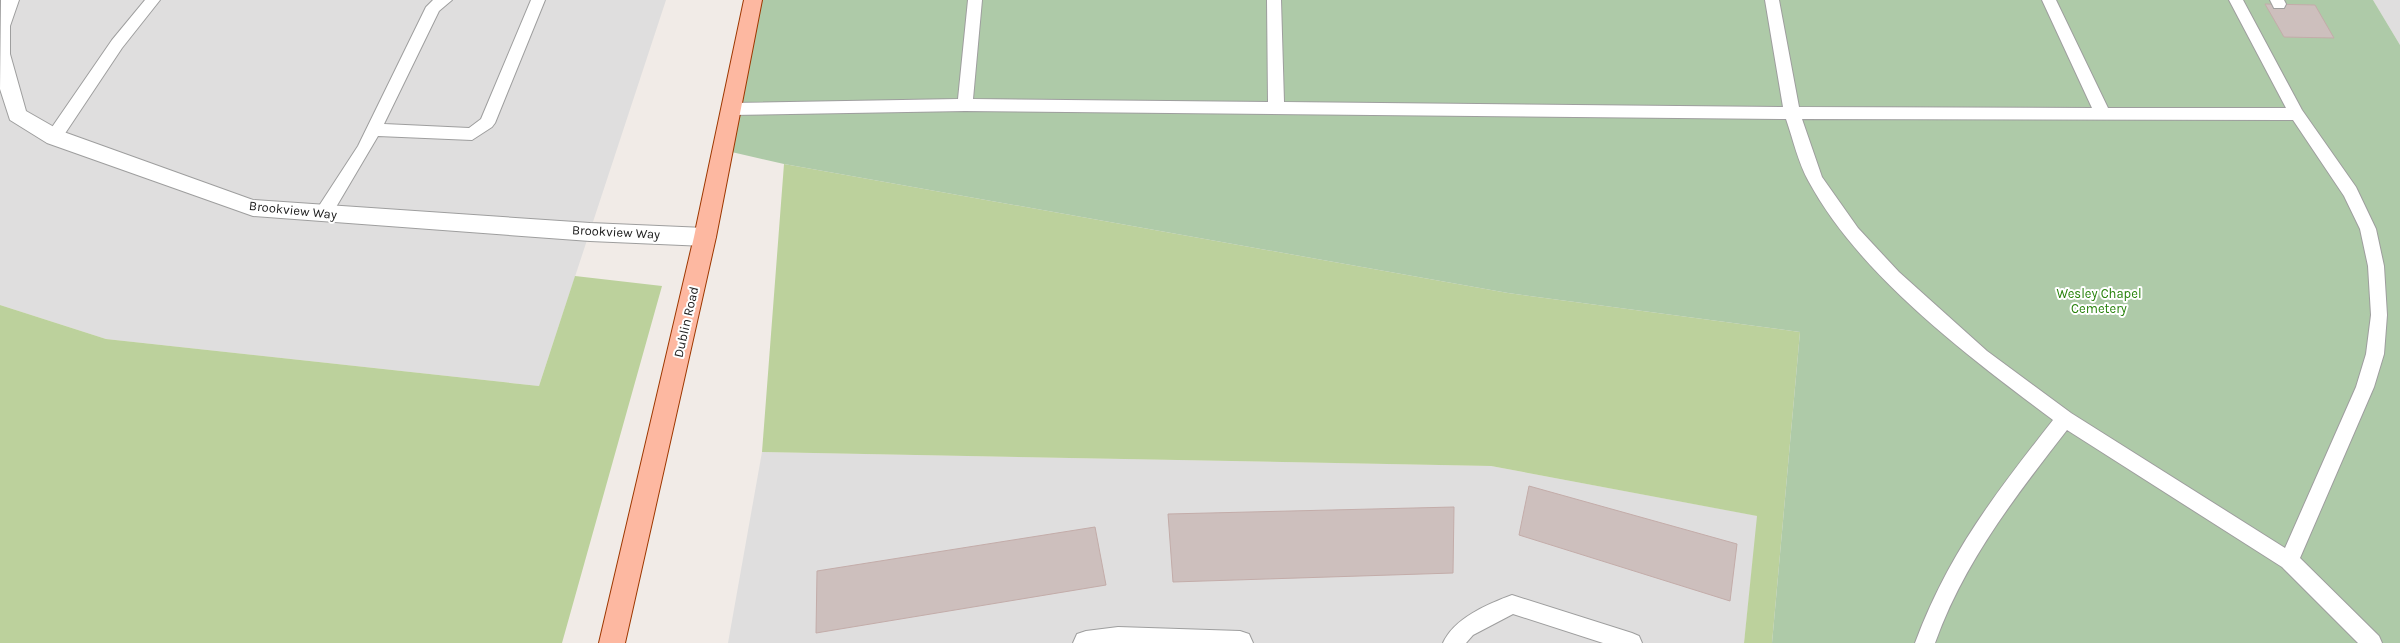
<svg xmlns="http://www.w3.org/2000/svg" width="2400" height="643" viewBox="0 0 2400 643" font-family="Karla,sans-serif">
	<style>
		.residential { fill: #dfdede }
		.forest { fill: #bcd19c }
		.cemetery { fill: #aecaa8 }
		.building { fill: #cdbfbd; stroke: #c3aca9 }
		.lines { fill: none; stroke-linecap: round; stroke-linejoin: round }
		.lane-casing { stroke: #9e9e9e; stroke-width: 2 }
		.street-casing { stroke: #9e9e9e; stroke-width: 2 }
		.primary-casing { stroke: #9d3700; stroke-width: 2 }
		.lane { fill: #fff; fill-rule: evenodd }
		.street { fill: #fff; fill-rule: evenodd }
		.primary { fill: #fdb8a1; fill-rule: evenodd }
		.labels { text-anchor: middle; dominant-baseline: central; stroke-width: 4; stroke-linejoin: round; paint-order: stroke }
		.street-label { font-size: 13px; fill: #212121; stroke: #fff }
		.park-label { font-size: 13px; fill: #27820b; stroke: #fff }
	</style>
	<rect width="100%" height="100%" fill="#f1ebe7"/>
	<path class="residential" d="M0 0H666L539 386 106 339 0 305Z
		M2373 0H2400V45Z
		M762 452 1491 466 1758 516 1744 643H728Z"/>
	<path class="forest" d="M784 164 1508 293 1800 332 1772 643H1744L1757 516 1491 466 762 452Z
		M575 276 662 286 562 643H0V305L106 339 539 386Z"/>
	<path class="cemetery" d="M753 0H2373L2400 45V643H1772L1800 332 1508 293 784 164 723 150Z"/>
	<path class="building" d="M2265 4 2315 5 2334 38 2284 37Z
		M1529 486 1737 544 1730 601 1519 535Z
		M1454 507 1453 573 1173 582 1168 514Z
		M1095 527 1106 585 816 633 817 571Z"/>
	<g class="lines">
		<defs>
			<path id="lane" d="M145 0H160L122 48 60 141 54 143 48 141 46 137 48 133 112 40Z
				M433 0H452L439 11 384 124 469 128 481 119 531 0H545L495 123 492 127 472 140 378 136 329 219 323 221 317 219 315 214 317 209 358 146 426 7Z
				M968 0H982L973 99 1268 102 1267 0H1281L1284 102 1783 107 1765 0H1779L1799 107 2092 108 2042 0H2056L2108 108H2286L2229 0H2243L2302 110 2356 187 2376 229 2384 266 2387 315 2384 354 2374 387 2300 558 2379 636 2382 643H2358L2282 567 2067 430C2015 497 1964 562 1935 643H1915C1948 554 1995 494 2053 420 1969 357 1860 276 1809 182 1798 163 1793 139 1786 119L965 111 731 115 726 113 723 109 726 105 731 103 958 99ZM1802 119 2293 120 2344 196 2360 229 2368 266 2371 315 2366 354 2356 387 2285 548 2071 413 1987 351 1899 272 1858 228 1822 177Z
				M2270 0H2284L2286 4 2284 8H2274Z
				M1512 595 1632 633 1639 636 1642 643H1603L1513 614 1473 635 1466 643H1443C1454 618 1488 604 1512 595Z"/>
			<path id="street" d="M1 0H19L10 26V54L26 111 61 131 253 200 590 223 705 228 712 231 716 237 712 243 705 246 590 241 253 216 47 143 10 120 0 89Z
				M1118 627 1240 631 1249 634 1253 643H1073L1077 634 1086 631Z"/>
			<path id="primary" d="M744 0H762L716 237 625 643H599L694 237Z"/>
		</defs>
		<use href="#lane" class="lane-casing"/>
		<use href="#street" class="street-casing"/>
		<use href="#primary" class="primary-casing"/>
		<use href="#lane" class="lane"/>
		<use href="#street" class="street"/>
		<use href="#primary" class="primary"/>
	</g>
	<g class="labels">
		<g class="street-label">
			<text transform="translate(293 210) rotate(6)">Brookview Way</text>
			<text transform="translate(616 232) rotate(3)">Brookview Way</text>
			<text transform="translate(686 322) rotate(-77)">Dublin Road</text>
		</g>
		<g class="park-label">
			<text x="2099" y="293">Wesley Chapel<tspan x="2099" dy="15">Cemetery</tspan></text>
		</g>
	</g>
</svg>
